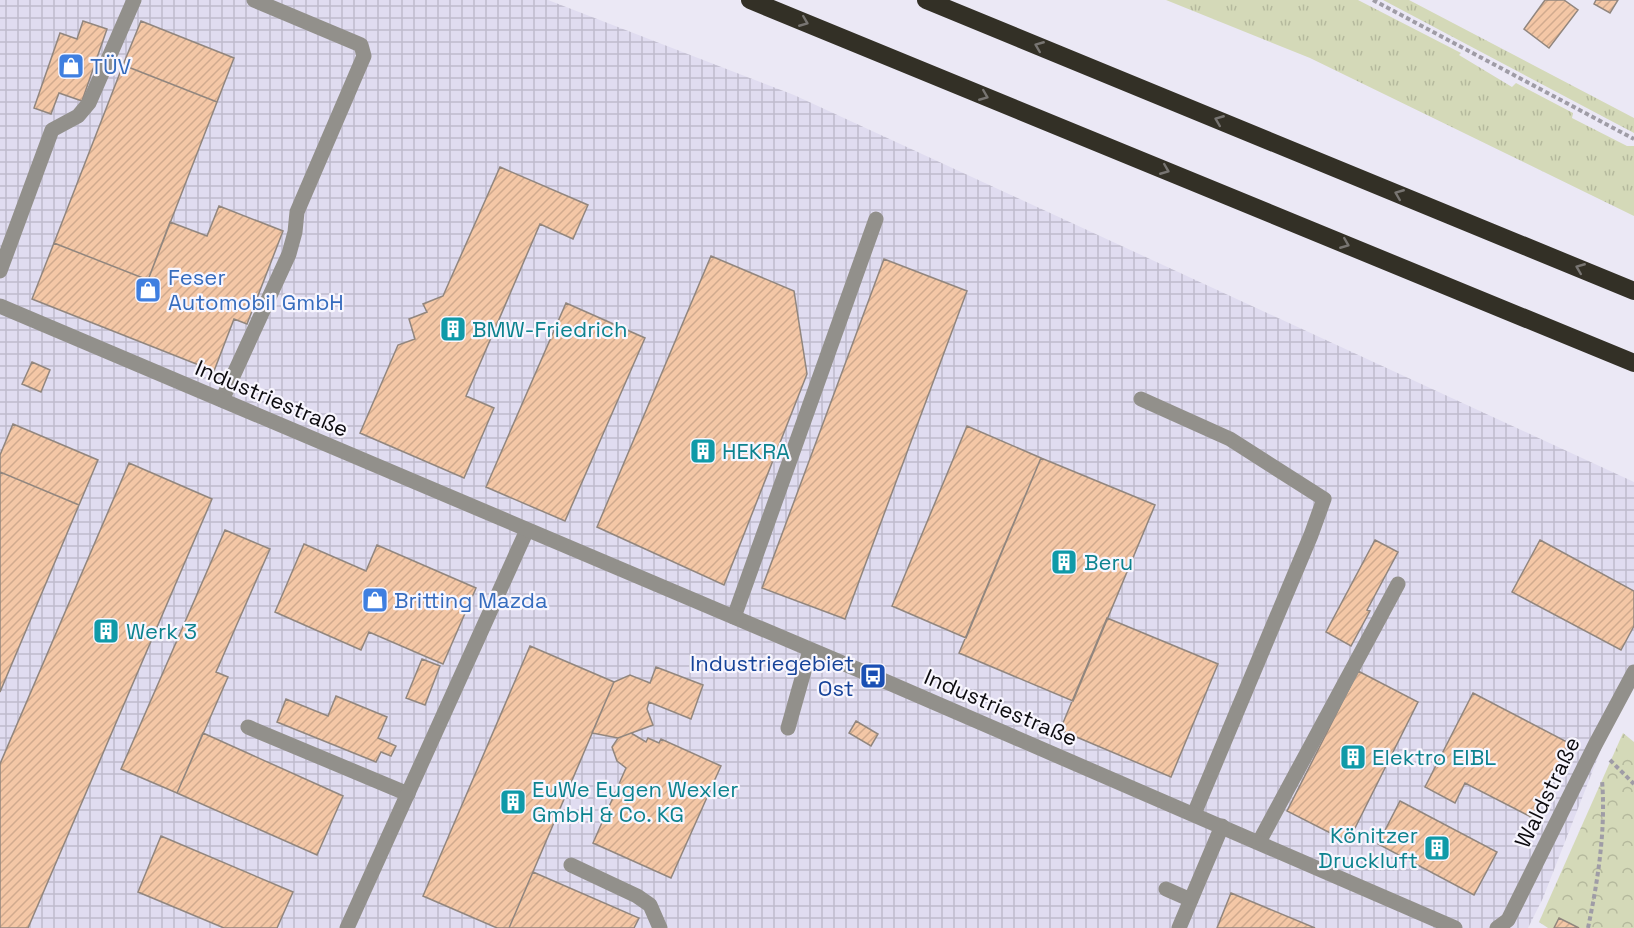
<svg xmlns="http://www.w3.org/2000/svg" width="1634" height="928" viewBox="0 0 1634 928" font-family="'Space Grotesk',sans-serif">
	<style>
		.industrial { fill: url(#industrial-grid) }
		.grass { fill: url(#grass-tufts) }
		.forest { fill: url(#forest-crowns) }
		.building { fill: url(#building-hatch); stroke: #91867e; stroke-width: 1.5 }
		.lines { fill: none; stroke-linecap: round; stroke-linejoin: round }
		.path { stroke: #9f9ca6; stroke-width: 4; stroke-dasharray: 4.5 3; stroke-linecap: butt }
		.service { stroke: #92908b; stroke-width: 15 }
		.minor { stroke: #92908b; stroke-width: 15 }
		.tertiary { stroke: #92908b; stroke-width: 15 }
		.motorway { stroke: #333026; stroke-width: 18 }
		.oneway { stroke: #787572 }
		.labels { text-anchor: middle; dominant-baseline: central; stroke-width: 4.5; stroke-linejoin: round; paint-order: stroke }
		.shop-label { font-size: 22px; fill: #366cbe; stroke: #f8f6fe; text-anchor: start }
		.culture-label { font-size: 22px; fill: #0d838f; stroke: #f8f6fe; text-anchor: start }
		.street-label { font-size: 22px; fill: #0c0b0f; stroke: #f8f6fe }
		.transit-label { font-size: 22px; fill: #164399; stroke: #f8f6fe; text-anchor: end }
	</style>
	<defs>
		<pattern id="industrial-grid" width="8" height="8" patternUnits="userSpaceOnUse" patternTransform="scale(1.5)"><rect width="8" height="8" fill="#e0dcf0"/><path d="M0 4h8M4 0v8" fill="none" stroke="#bfbbcd"/></pattern>
		<pattern id="grass-tufts" width="24" height="20" patternUnits="userSpaceOnUse" patternTransform="scale(1.5)"><rect width="24" height="20" fill="#d4d9b8"/><path d="M3 7l-1-3M5 7V3M7 7l1-3M15 17l-1-3M17 17v-4M19 17l1-3" fill="none" stroke="#b5b99d"/></pattern>
		<pattern id="forest-crowns" width="20" height="18" patternUnits="userSpaceOnUse" patternTransform="scale(1.5)"><rect width="20" height="18" fill="#d4d9b8"/><path d="M2 6a3 3 0 1 1 6 0M12 15a3 3 0 1 1 6 0" fill="none" stroke="#b5b99d"/></pattern>
		<pattern id="building-hatch" width="6" height="6" patternUnits="userSpaceOnUse" patternTransform="scale(1.5)"><rect width="6" height="6" fill="#f4c7a6"/><path d="M-1 1l2-2M0 6l6-6M5 7l2-2" fill="none" stroke="#d0aa8e"/></pattern>
	</defs>
	<rect width="100%" height="100%" fill="#ebe8f5"/>
	<path class="industrial" d="M0 0H548L794 95 1634 482V665L1543 898 1528 928H0Z"/>
	<path class="grass" d="M1166 0H1358L1461 53 1459 55 1512 87 1516 83 1573 113 1572 118 1627 146H1634V216L1310 58Z
		M1383 0H1409L1634 118V133Z"/>
	<path class="forest" d="M1623 733 1634 742V928H1548L1539 922Z"/>
	<path class="building" d="M1545 0H1564L1578 10 1549 48 1524 29Z
		M1596 0H1618L1610 13 1594 4Z
		M83 21 107 29 82 101 59 93 51 114 34 108 60 33 77 39Z
		M141 21 234 58 217 102 123 65Z
		M123 65 217 102 148 280 54 243Z
		M500 167 588 205 573 239 540 224 466 396 494 408 464 478 360 433 398 345 415 339 409 319 427 312 423 304 443 296Z
		M219 206 283 231 247 324 234 319 214 371 32 299 54 243 148 280 170 222 207 236Z
		M711 256 794 291 807 374 724 585 597 527Z
		M884 259 967 291 845 619 762 588Z
		M566 303 645 338 565 521 486 487Z
		M32 362 50 370 41 392 22 384Z
		M13 424 98 460 79 505 0 472V455Z
		M967 426 1041 458 966 638 892 606Z
		M1041 458 1155 505 1073 701 959 653Z
		M129 463 212 499 28 928H0V764Z
		M0 472 79 505 0 692Z
		M225 530 270 549 216 672 228 677 177 793 121 769Z
		M1375 540 1398 552 1367 610 1370 611 1351 646 1326 632Z
		M1540 540 1634 591V626L1621 650 1512 592Z
		M304 544 366 571 377 545 476 588 443 664 369 632 361 650 275 612Z
		M1107 618 1218 664 1171 777 1060 730Z
		M530 646 614 682 509 928H497L423 896Z
		M422 659 440 666 425 705 406 698Z
		M656 667 703 685 691 719 649 702 647 709 653 725 618 738 592 733 614 682 630 675 650 683Z
		M1358 671 1418 702 1348 842 1287 811Z
		M1473 693 1569 743 1531 817 1465 783 1455 803 1425 787Z
		M336 696 387 717 378 738 396 746 391 756 381 752 376 762 277 722 286 699 328 716Z
		M856 721 878 734 871 746 849 733Z
		M203 733 343 796 317 855 177 793Z
		M631 733 646 742 648 738 659 743 661 739 721 766 671 878 593 843 626 768 617 761 612 747 618 738Z
		M1400 801 1497 852 1474 895 1378 844Z
		M161 836 293 892 277 928H224L138 892Z
		M533 872 639 918 634 928H509Z
		M1231 893 1315 928H1217Z
		M1559 918 1579 928H1554Z"/>
	<g class="lines">
		<path class="path" d="M1373 0 1634 139
			M1610 760 1634 784
			M1588 928C1598 880 1606 829 1602 780"/>
		<path class="service" d="M0 271 52 130 78 116 89 103 134 0
			M1141 399 1230 439 1324 499 1311 535 1194 814
			M222 400 289 254 295 232 297 212 364 56 361 45 254 0
			M734 617 876 219
			M248 727 408 794
			M788 728 810 650
			M1259 842 1398 584
			M571 865 637 896 650 905 660 928
			M1166 889 1191 900
			M1179 928 1222 826"/>
		<path class="minor" d="M347 928 527 530"/>
		<path class="tertiary" d="M0 306 873 676 1455 928
			M1497 928 1508 920 1595 745 1634 672"/>
		<path class="motorway" d="M750 0 1634 363
			M926 0 1634 291"/>
	</g>
	<defs><path id="oneway-chevron" d="M-2-3.5L2.5 0L-2 3.5" fill="none" stroke-width="1.6" stroke-linecap="round" stroke-linejoin="round" transform="scale(1.5)"/></defs>
	<g class="oneway">
		<use href="#oneway-chevron" transform="translate(804 22) rotate(22)"/>
		<use href="#oneway-chevron" transform="translate(1039 46) rotate(-158)"/>
		<use href="#oneway-chevron" transform="translate(984 96) rotate(22)"/>
		<use href="#oneway-chevron" transform="translate(1219 120) rotate(-158)"/>
		<use href="#oneway-chevron" transform="translate(1165 170) rotate(22)"/>
		<use href="#oneway-chevron" transform="translate(1399 194) rotate(-158)"/>
		<use href="#oneway-chevron" transform="translate(1345 244) rotate(22)"/>
		<use href="#oneway-chevron" transform="translate(1580 268) rotate(-158)"/>
	</g>
	<defs>
		<symbol id="shop-square" viewBox="-11 -11 22 22"><rect x="-9" y="-9" width="18" height="18" rx="4" fill="#3f7fe0" stroke="#f8f6fe"/><path d="M-5-2.5h2.3a2.7 3.5 0 0 1 5.4 0H5L5.5 6h-11ZM-1.5-2.5h3a1.5 2.3 0 0 0-3 0Z" fill="#fff"/></symbol>
		<symbol id="building-square" viewBox="-11 -11 22 22"><rect x="-9" y="-9" width="18" height="18" rx="4" fill="#0f9aa8" stroke="#f8f6fe"/><path d="M-4-6H4V6H1V3H-1V6H-4ZM-2.5-4.3h1.7v1.8h-1.7ZM.8-4.3h1.7v1.8H.8ZM-2.5-1h1.7V.8h-1.7ZM.8-1h1.7V.8H.8Z" fill="#fff"/></symbol>
		<symbol id="bus-square" viewBox="-11 -11 22 22"><rect x="-9" y="-9" width="18" height="18" rx="4" fill="#1a4fb4" stroke="#f8f6fe"/><path d="M-5-6H5V4H4V6H2V4H-2V6H-4V4H-5ZM-3.5-4V0h7V-4ZM-3.5 1.2v1.5H-2V1.2ZM2 1.2v1.5H3.5V1.2Z" fill="#fff"/></symbol>
	</defs>
	<g fill-rule="evenodd">
		<use href="#shop-square" x="56" y="51" width="30" height="30"/>
		<use href="#shop-square" x="133" y="275" width="30" height="30"/>
		<use href="#building-square" x="438" y="314" width="30" height="30"/>
		<use href="#building-square" x="688" y="436" width="30" height="30"/>
		<use href="#building-square" x="1049" y="547" width="30" height="30"/>
		<use href="#shop-square" x="360" y="585" width="30" height="30"/>
		<use href="#building-square" x="91" y="616" width="30" height="30"/>
		<use href="#bus-square" x="858" y="661" width="30" height="30"/>
		<use href="#building-square" x="1338" y="742" width="30" height="30"/>
		<use href="#building-square" x="498" y="787" width="30" height="30"/>
		<use href="#building-square" x="1422" y="833" width="30" height="30"/>
	</g>
	<g class="labels">
		<g class="shop-label">
			<text x="90" y="66">TÜV</text>
			<text x="168" y="277">Feser<tspan x="168" dy="25">Automobil GmbH</tspan></text>
			<text x="394" y="600">Britting Mazda</text>
		</g>
		<g class="culture-label">
			<text x="472" y="329">BMW-Friedrich</text>
			<text x="722" y="451">HEKRA</text>
			<text x="1084" y="562">Beru</text>
			<text x="126" y="631">Werk 3</text>
			<text x="1372" y="757">Elektro EIBL</text>
			<text x="532" y="789">EuWe Eugen Wexler<tspan x="532" dy="25">GmbH &amp; Co. KG</tspan></text>
			<text x="1418" y="835" text-anchor="end">Könitzer<tspan x="1418" dy="25">Druckluft</tspan></text>
		</g>
		<g class="street-label">
			<text transform="translate(272 398) rotate(23)">Industriestraße</text>
			<text transform="translate(1001 707) rotate(23)">Industriestraße</text>
			<text transform="translate(1547 792) rotate(-64)">Waldstraße</text>
		</g>
		<g class="transit-label">
			<text x="854" y="663">Industriegebiet<tspan x="854" dy="25">Ost</tspan></text>
		</g>
	</g>
</svg>
